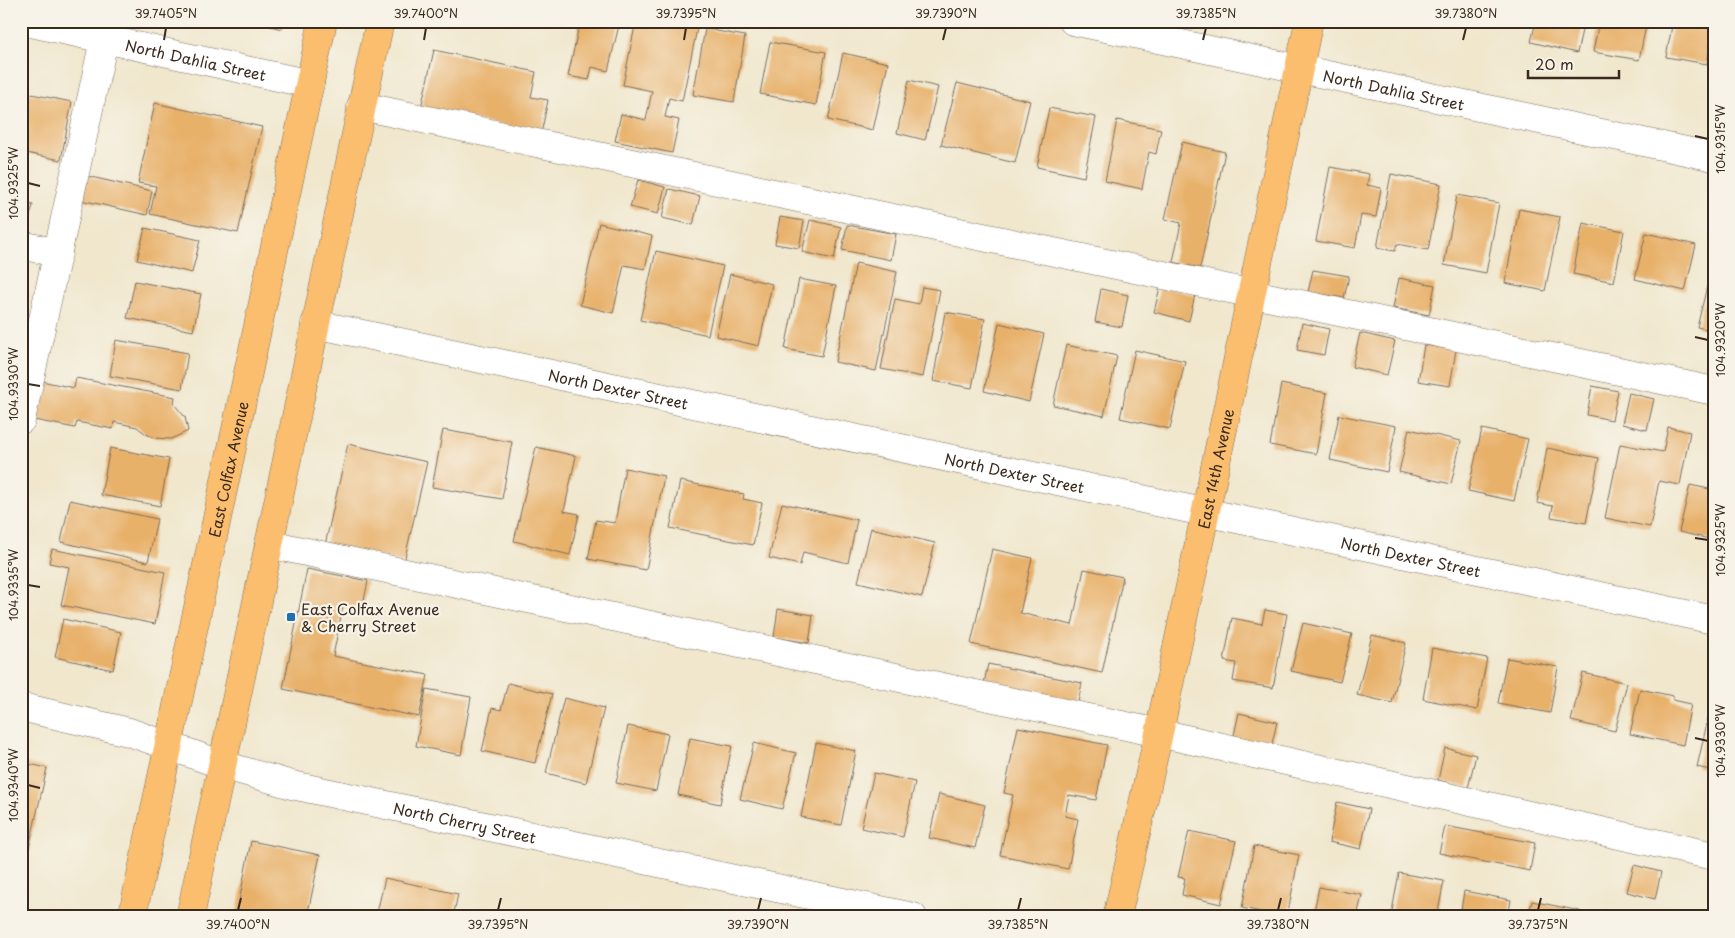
<svg xmlns="http://www.w3.org/2000/svg" width="1735" height="938" viewBox="0 0 1735 938" font-family="'Playpen Sans',sans-serif">
	<style>
		.building { fill: #e8b16a }
		.lines { fill: none; stroke-linecap: round; stroke-linejoin: round }
		.minor-casing { stroke: #7a6c5b; stroke-width: 29 }
		.major-casing { stroke: #7a6c5b; stroke-width: 29 }
		.minor { stroke: #fff; stroke-width: 28 }
		.major { stroke: #fbbe6e; stroke-width: 28 }
		.ticks { fill: none; stroke: #3b2a1e; stroke-width: 2 }
		.poi-dot { fill: #1f6fb2; stroke: #f7f3e8; stroke-width: 2 }
		.labels { text-anchor: middle; dominant-baseline: central; stroke-width: 4.5; stroke-linejoin: round; paint-order: stroke }
		.street-label { font-size: 15px; fill: #3b2a1e; stroke: #f7f3e8 }
		.poi-label { font-size: 15px; fill: #3b2a1e; stroke: #f7f3e8; text-anchor: start }
		.neatline { fill: none; stroke: #3b2a1e; stroke-width: 2 }
		.ticks-label { font-size: 12px; text-anchor: middle; fill: #3b2a1e }
	</style>
	<rect width="100%" height="100%" fill="#f7f3e8"/>
	<filter id="ink" filterUnits="userSpaceOnUse"><feTurbulence type="fractalNoise" baseFrequency=".02" numOctaves="2"/><feDisplacementMap in="SourceGraphic" scale="10" xChannelSelector="R" yChannelSelector="G"/><feConvolveMatrix kernelMatrix="1 2 1 2 8 2 1 2 1" color-interpolation-filters="sRGB"/></filter>
	<filter id="wash" filterUnits="userSpaceOnUse"><feTurbulence type="fractalNoise" baseFrequency=".0096" numOctaves="4" result="noise"/><feDisplacementMap in="SourceGraphic" scale="20" xChannelSelector="R" yChannelSelector="G"/><feGaussianBlur stdDeviation="1.12" result="paint"/><feColorMatrix in="noise" values="0 0 0 0 0 0 0 0 0 0 0 0 0 0 0 0 0 1.4 0 .05"/><feComposite in="paint" operator="in"/></filter>
	<g filter="url(#wash)">
		<rect width="100%" height="100%" fill="#f0e7cd"/>
		<g id="blocks">
			<path class="building" d="M251 21H284L282 29Z
				M580 21H620L608 71 592 67 589 80 568 76Z
				M636 21H688L698 24 682 101 669 98 665 117 679 120 672 153 615 141 621 114 646 120 652 91 623 85Z
				M1536 21H1584L1577 53 1531 42Z
				M1599 21H1647L1639 60 1593 52Z
				M1673 21 1714 23 1707 64 1666 57Z
				M705 29 745 36 734 102 693 95Z
				M770 42 826 52 816 105 760 94Z
				M434 50 536 72 531 97 548 100 541 134 421 108Z
				M843 53 888 63 873 130 828 120Z
				M909 80 938 87 925 140 897 133Z
				M957 83 1030 101 1015 163 941 145Z
				M26 93 72 102 61 160 21 152V118Z
				M155 103 262 127 238 233 150 214 156 186 138 183Z
				M1049 108 1096 117 1084 177 1037 167Z
				M1117 120 1161 129 1156 154 1149 152 1142 189 1105 181Z
				M1182 142 1225 152 1200 268 1173 262 1181 223 1165 219Z
				M1330 167 1369 174 1367 185 1381 188 1376 217 1361 215 1355 248 1316 241Z
				M1391 174 1441 184 1428 250 1397 244 1395 251 1377 248Z
				M87 176 152 191 147 215 81 200Z
				M638 180 665 187 658 214 630 207Z
				M669 189 700 196 693 225 662 218Z
				M1457 195 1499 203 1486 273 1444 265Z
				M21 202 33 205 25 235 21 234Z
				M1519 209 1560 217 1545 291 1505 283Z
				M780 217 804 221 799 248 775 244Z
				M810 220 841 227 834 259 802 252Z
				M599 223 652 236 645 269 624 265 613 313 580 305Z
				M1583 223 1624 231 1614 282 1573 274Z
				M847 225 896 234 891 260 842 250Z
				M145 228 200 240 192 273 137 260Z
				M1646 233 1696 245 1685 291 1635 279Z
				M656 251 723 266 708 335 640 320Z
				M1714 258V331L1697 327Z
				M856 263 897 272 876 371 835 362Z
				M1313 270 1349 276 1344 298 1308 292Z
				M730 274 772 284 759 346 716 336Z
				M1399 278 1435 285 1429 315 1393 308Z
				M799 279 836 286 822 356 785 349Z
				M135 281 201 294 193 331 127 318Z
				M922 287 940 290 923 377 881 369 895 299 919 304Z
				M1160 287 1195 295 1189 321 1154 312Z
				M1101 289 1128 295 1122 327 1095 322Z
				M945 312 985 319 972 388 933 381Z
				M999 323 1044 334 1029 402 984 391Z
				M1302 323 1329 329 1324 355 1297 350Z
				M1360 333 1395 341 1387 375 1352 367Z
				M116 340 188 353 182 389 110 376Z
				M1066 345 1117 356 1104 416 1053 405Z
				M1424 345 1456 350 1450 386 1418 381Z
				M1135 350 1185 361 1170 429 1120 418Z
				M76 378 175 397 174 404 185 417 188 431 171 439 156 438 146 434 137 427 114 422 113 429 77 422 75 428 29 419 37 380 74 388Z
				M1281 384 1327 393 1316 454 1270 445Z
				M1592 386 1618 391 1612 420 1587 415Z
				M1629 393 1654 399 1647 430 1622 424Z
				M1339 415 1396 426 1387 472 1330 460Z
				M1668 427 1690 432 1680 485 1659 481 1650 527 1605 518 1620 444 1663 452Z
				M1409 429 1461 441 1451 484 1399 472Z
				M1482 429 1528 439 1514 501 1468 491Z
				M443 430 512 442 502 499 432 487Z
				M348 444 427 462 404 562 325 545Z
				M536 447 576 456 564 511 579 514 570 555 514 541Z
				M110 448 169 459 160 506 101 495Z
				M1547 448 1599 458 1586 523 1551 517 1553 506 1537 503Z
				M625 468 664 476 646 570 588 559 596 520 615 523Z
				M680 481 744 494 743 499 762 503 753 545 670 528Z
				M1690 485 1714 490V540L1679 532Z
				M70 500 157 519 148 562 61 542Z
				M782 503 857 520 848 563 803 552 800 565 769 558Z
				M871 528 935 543 922 597 858 582Z
				M52 549 165 572 155 624 61 605 69 567 49 563Z
				M992 549 1032 558 1020 613 1072 625 1084 569 1123 577 1102 673 971 644Z
				M307 569 368 581 362 610 343 606 333 656 428 675 419 717 283 689Z
				M778 609 813 615 809 643 774 637Z
				M1265 610 1287 614 1273 688 1233 681 1236 663 1224 661 1232 618 1262 624Z
				M63 619 121 632 113 670 55 657Z
				M1303 623 1352 634 1340 682 1291 671Z
				M1372 635 1406 643 1392 703 1357 695Z
				M1432 648 1487 658 1477 710 1423 699Z
				M1507 658 1558 667 1550 713 1498 703Z
				M988 664 1082 683 1077 707 983 688Z
				M1583 673 1627 683 1615 731 1571 721Z
				M508 683 552 694 535 763 482 751 492 708 501 710Z
				M426 689 471 697 461 755 416 746Z
				M1640 689 1673 696V700L1691 704 1683 745 1630 734Z
				M564 698 604 708 586 783 546 773Z
				M1710 710 1714 711V771L1697 767Z
				M1239 713 1277 722 1270 752 1232 744Z
				M628 726 668 734 656 791 616 783Z
				M1018 727 1107 745 1096 800 1069 795 1065 816 1078 819 1068 869 1000 855 1013 795 1004 793Z
				M690 738 732 746 720 804 678 795Z
				M754 743 796 753 782 809 740 799Z
				M816 743 856 751 841 825 801 817Z
				M1445 748 1476 755 1468 788 1438 780Z
				M21 762 47 768 24 870H21Z
				M874 773 915 782 903 837 861 828Z
				M939 794 985 805 975 848 929 838Z
				M1337 802 1369 809 1361 849 1329 842Z
				M1445 826 1535 843 1530 871 1439 853Z
				M1189 831 1236 841 1221 904 1182 895 1185 878 1178 877Z
				M251 841 320 855 307 917H236Z
				M1254 846 1299 855 1287 917 1242 908Z
				M1634 865 1661 872 1655 899 1627 892Z
				M1399 873 1444 881 1437 917H1391Z
				M385 878 458 894 453 917H376Z
				M1319 887 1362 895 1357 917H1313Z
				M1464 891 1511 900 1508 917H1460Z
				M1532 901 1580 911 1579 917H1528Z
				M520 912 538 916V917H519Z"/>
		</g>
	</g>
	<g filter="url(#ink)">
		<use href="#blocks" fill-opacity="0" stroke="#7a6c5b" stroke-width="1"/>
		<g class="lines">
			<defs>
				<g id="minor">
					<path id="s1" d="M22 21 310 84"/>
					<path id="s2" d="M1073 21 1714 157"/>
					<path d="M361 106 1714 391"/>
					<path d="M21 245 58 253"/>
					<path id="s3" d="M315 324 1714 620"/>
					<path d="M21 420 104 40"/>
					<path d="M269 544 1159 733 1714 856"/>
					<path id="s4" d="M21 707 129 732 223 765 292 785 913 917"/>
				</g>
				<g id="major">
					<path id="s5" d="M132 917 323 21"/>
					<path d="M190 917 380 21"/>
					<path id="s6" d="M1117 917 1159 733 1309 21"/>
				</g>
			</defs>
			<use href="#minor" class="minor-casing"/>
			<use href="#major" class="major-casing"/>
			<use href="#minor" class="minor"/>
			<use href="#major" class="major"/>
		</g>
	</g>
	<path class="ticks" d="M164 40 166 28M424 40 426 28M684 40 686 28M943 40 946 28M1203 40 1206 28M1463 40 1466 28M1695 136 1708 139M28 183 40 186M1695 337 1708 340M28 384 40 386M1695 538 1708 540M28 585 40 587M1695 738 1708 741M28 785 40 788M238 910 241 898M498 910 501 898M758 910 761 898M1018 910 1021 898M1278 910 1281 898M1538 910 1541 898"/>
	<rect class="poi-dot" x="286" y="612" width="10" height="10" rx="2.5"/>
	<g class="labels">
		<g class="street-label">
			<text stroke="none"><textPath href="#s1" startOffset="178">North Dahlia Street</textPath></text>
			<text stroke="none"><textPath href="#s2" startOffset="328">North Dahlia Street</textPath></text>
			<text stroke="none"><textPath href="#s3" startOffset="310">North Dexter Street</textPath></text>
			<text stroke="none"><textPath href="#s5" startOffset="458">East Colfax Avenue</textPath></text>
			<text stroke="none"><textPath href="#s6" startOffset="459">East 14th Avenue</textPath></text>
			<text stroke="none"><textPath href="#s3" startOffset="715">North Dexter Street</textPath></text>
			<text stroke="none"><textPath href="#s3" startOffset="1120">North Dexter Street</textPath></text>
			<text stroke="none"><textPath href="#s4" startOffset="459">North Cherry Street</textPath></text>
		</g>
		<g class="poi-label">
			<text x="301" y="608">East Colfax Avenue<tspan x="301" dy="17">&amp; Cherry Street</tspan></text>
		</g>
	</g>
	<rect width="1735" height="938" fill="none" stroke="#f7f3e8" stroke-width="55"/>
	<path d="M1528 70v8h91v-8" fill="none" stroke="#3b2a1e" stroke-width="2.5"/>
	<text x="1535" y="70" font-size="15" fill="#3b2a1e" stroke="#f7f3e8" stroke-width="4" paint-order="stroke">20 m</text>
	<rect x="28" y="28" width="1680" height="882" class="neatline"/>
	<g class="ticks-label">
		<text x="166" y="18">39.7405°N</text>
		<text x="426" y="18">39.7400°N</text>
		<text x="686" y="18">39.7395°N</text>
		<text x="946" y="18">39.7390°N</text>
		<text x="1206" y="18">39.7385°N</text>
		<text x="1466" y="18">39.7380°N</text>
		<text transform="translate(1721 139) rotate(-90)" y="4">104.9315°W</text>
		<text transform="translate(14 183) rotate(-90)" y="4">104.9325°W</text>
		<text transform="translate(1721 340) rotate(-90)" y="4">104.9320°W</text>
		<text transform="translate(14 384) rotate(-90)" y="4">104.9330°W</text>
		<text transform="translate(1721 540) rotate(-90)" y="4">104.9325°W</text>
		<text transform="translate(14 585) rotate(-90)" y="4">104.9335°W</text>
		<text transform="translate(1721 741) rotate(-90)" y="4">104.9330°W</text>
		<text transform="translate(14 785) rotate(-90)" y="4">104.9340°W</text>
		<text x="238" y="929">39.7400°N</text>
		<text x="498" y="929">39.7395°N</text>
		<text x="758" y="929">39.7390°N</text>
		<text x="1018" y="929">39.7385°N</text>
		<text x="1278" y="929">39.7380°N</text>
		<text x="1538" y="929">39.7375°N</text>
	</g>
</svg>
